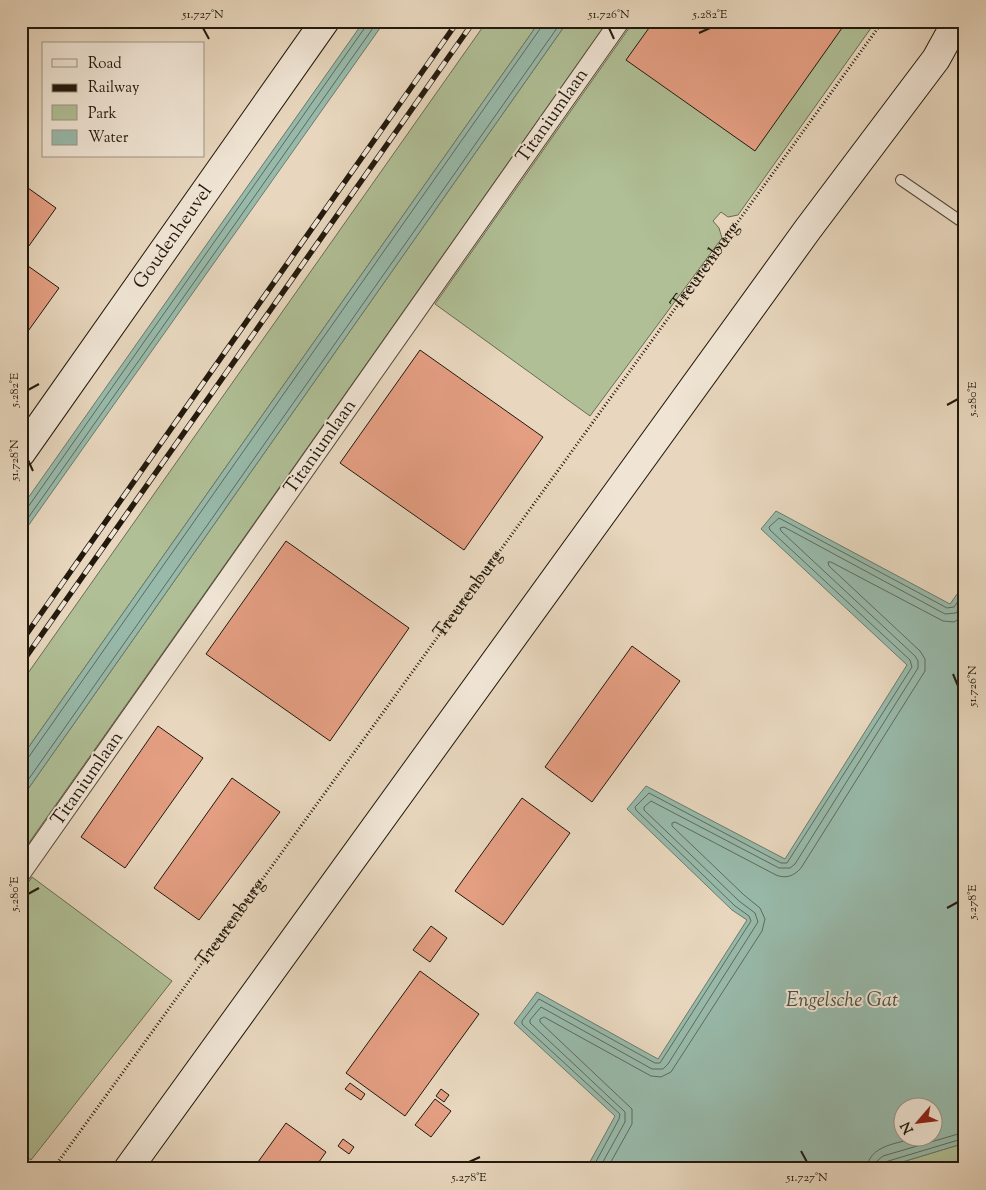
<svg xmlns="http://www.w3.org/2000/svg" width="986" height="1190" viewBox="0 0 986 1190" font-family="'Sorts Mill Goudy',serif">
	<style>
		.green { fill: #b0bf96; stroke: #696c52 }
		.water { fill: #98baab; stroke: #697a6c; fill-rule: evenodd }
		.lines { fill: none; stroke-linecap: round; stroke-linejoin: round }
		.shore { stroke: #5d6a5c; stroke-width: 1 }
		.building { fill: #e49e82; stroke: #22190d }
		.lane-casing { stroke: #544839; stroke-width: 12 }
		.street-casing { stroke: #544839; stroke-width: 21 }
		.secondary-casing { stroke: #22190d; stroke-width: 30 }
		.path { stroke: #22190d; stroke-width: 3; stroke-dasharray: 1 2.5; stroke-linecap: butt }
		.lane { stroke: #f0e5d5; stroke-width: 10 }
		.street { stroke: #f0e5d5; stroke-width: 19 }
		.secondary { stroke: #f0e5d5; stroke-width: 28 }
		.rail-casing { stroke: #22190d; stroke-width: 5.5 }
		.rail { stroke: #f0e5d5; stroke-width: 4; stroke-dasharray: 11; stroke-linecap: butt }
		.ticks { fill: none; stroke: #22190d; stroke-width: 2 }
		.labels { text-anchor: middle; dominant-baseline: central; stroke-width: 4; stroke-linejoin: round; paint-order: stroke }
		.street-label { font-size: 19px; fill: #22190d; stroke: #f0e5d5 }
		.water-label { font-size: 20px; font-style: italic; fill: #4b5144; stroke: #f0e5d5 }
		.neatline { fill: none; stroke: #22190d; stroke-width: 2 }
		.ticks-label { font-size: 12px; text-anchor: middle; fill: #22190d }
	</style>
	<rect width="100%" height="100%" fill="#e8d7be"/>
	<filter id="stains"><feTurbulence type="fractalNoise" baseFrequency=".004" numOctaves="4"/><feColorMatrix values="0 0 0 0 .2 0 0 0 0 .09 0 0 0 0 .02 0 0 0 .5 -.17"/></filter>
	<radialGradient id="worn" r=".72"><stop offset=".6" stop-color="#630" stop-opacity="0"/><stop offset="1" stop-color="#630" stop-opacity=".3"/></radialGradient>
	<path class="green" d="M487 21H540L21 758V683Z
		M568 21H608L21 854V799Z
		M634 21H876L738 215 728 217 721 212 713 221 719 228 722 238 590 416 435 304Z
		M32 877 172 981 31 1160 21 1153V893Z
		M965 1143V1169H879Z"/>
	<path class="water" d="M364 21H385L21 536V508Z
		M540 21H568L21 799V758Z
		M776 511 950 604 965 583V1143L879 1169H586L615 1116 514 1023 537 992 658 1059 747 920 732 910 627 809 646 786 785 859 907 665 761 529ZM904 1108H934V1138H904Z"/>
	<g class="lines">
		<path class="shore" d="M21 510 28 507 366 26 367 21
			M21 528 378 21
			M21 761 28 758 542 26 543 21
			M21 790 562 21
			M592 1169 619 1119 620 1114 522 1024V1021L539 999 655 1063H660L751 921 749 916 735 906 636 810 635 807 649 793 781 863H787L912 667 910 660 770 530 769 527 779 518 947 608 954 607 965 592
			M599 1169 625 1122V1112L530 1023V1020L541 1007 652 1069H663L668 1064 758 922 755 913 739 901 644 810V807L651 801 779 868H790L795 864 918 668V661L915 656 781 531 780 528 784 527 945 614 956 613 965 602
			M607 1169 632 1124V1109L540 1022V1019L544 1017 651 1076 661 1077 671 1072 762 931 765 919 760 908 744 895 672 826V823L675 822 776 875C786 879 794 876 801 868L925 671V659L920 651 829 566 828 562H831L943 621 954 622 965 615
			M867 1169C868 1145 899 1143 917 1138
			M875 1169 877 1161 883 1156 965 1132
			M881 1169 885 1162 965 1138"/>
	</g>
	<path class="building" d="M654 21H847L755 151 626 60Z
		M21 183 56 208 21 257Z
		M21 261 59 288 21 341Z
		M420 350 543 437 464 550 340 463Z
		M286 541 409 628 330 741 206 654Z
		M632 646 680 681 592 802 545 767Z
		M158 726 203 758 125 868 81 837Z
		M232 778 280 812 199 920 154 888Z
		M522 798 570 833 503 925 455 891Z
		M431 926 447 938 430 962 413 950Z
		M420 971 479 1014 405 1116 346 1073Z
		M350 1083 365 1094 361 1100 345 1089Z
		M441 1089 449 1095 444 1102 436 1096Z
		M435 1099 451 1111 431 1137 415 1125Z
		M286 1123 326 1152 314 1169H253Z
		M343 1139 354 1147 349 1154 338 1146Z"/>
	<g class="lines">
		<defs>
			<path id="lane" d="M901 180 965 224"/>
			<path id="street" d="M21 873 620 21"/>
			<g id="secondary">
				<path id="s2" d="M21 453 325 21"/>
				<path d="M128 1169 808 229 936 59 957 21"/>
			</g>
		</defs>
		<use href="#lane" class="lane-casing"/>
		<use href="#street" class="street-casing"/>
		<use href="#secondary" class="secondary-casing"/>
		<path class="path" id="s1" d="M53 1169 883 21"/>
		<use href="#lane" class="lane"/>
		<use href="#street" class="street"/>
		<use href="#secondary" class="secondary"/>
		<defs>
			<path id="rail" d="M21 642 458 21
				M21 664 474 21"/>
		</defs>
		<use href="#rail" class="rail-casing"/>
		<use href="#rail" class="rail"/>
	</g>
	<path class="ticks" d="M203 28 209 39M609 28 614 39M699 33 710 28M28 390 39 384M947 405 958 399M28 460 33 471M953 674 958 686M28 894 39 888M947 908 958 902M801 1151 807 1162M469 1162 480 1157"/>
	<g class="labels">
		<g class="street-label">
			<text transform="translate(553 116) rotate(-55)">Titaniumlaan</text>
			<text stroke="none"><textPath href="#s2" startOffset="264">Goudenheuvel</textPath></text>
			<text stroke="none"><textPath href="#s1" startOffset="1114">Treurenburg</textPath></text>
			<text transform="translate(321 447) rotate(-55)">Titaniumlaan</text>
			<text stroke="none"><textPath href="#s1" startOffset="709">Treurenburg</textPath></text>
			<text transform="translate(88 779) rotate(-55)">Titaniumlaan</text>
			<text stroke="none"><textPath href="#s1" startOffset="304">Treurenburg</textPath></text>
		</g>
		<g class="water-label">
			<text x="842" y="1001">Engelsche Gat</text>
		</g>
	</g>
	<rect width="986" height="1190" fill="none" stroke="#e8d7be" stroke-width="55"/>
	<rect x="42" y="42" width="162" height="115" fill="#f0e5d5" stroke="#9e9385"/>
	<rect x="52" y="59" width="25" height="8" fill="#f0e5d5" stroke="#9e9385"/>
	<text x="88" y="68" font-size="15" fill="#22190d">Road</text>
	<rect x="52" y="84" width="25" height="8" fill="#22190d" stroke="#9e9385"/>
	<text x="88" y="92" font-size="15" fill="#22190d">Railway</text>
	<rect x="52" y="105" width="25" height="15" fill="#b0bf96" stroke="#9e9385"/>
	<text x="88" y="118" font-size="15" fill="#22190d">Park</text>
	<rect x="52" y="130" width="25" height="15" fill="#98baab" stroke="#9e9385"/>
	<text x="88" y="142" font-size="15" fill="#22190d">Water</text>
	<g transform="translate(918 1122) rotate(242)"><circle r="24" fill="#f0e5d5" stroke="#9e9385"/>
	<path d="M0-4L9 19L0 12L-9 19Z" fill="#8f2418"/>
	<text y="-8" font-size="14" font-weight="bold" text-anchor="middle" fill="#22190d">N</text>
	</g>
	<rect x="28" y="28" width="930" height="1134" class="neatline"/>
	<g class="ticks-label">
		<text x="203" y="18">51.727°N</text>
		<text x="609" y="18">51.726°N</text>
		<text x="710" y="18">5.282°E</text>
		<text transform="translate(14 390) rotate(-90)" y="4">5.282°E</text>
		<text transform="translate(972 399) rotate(-90)" y="4">5.280°E</text>
		<text transform="translate(14 460) rotate(-90)" y="4">51.728°N</text>
		<text transform="translate(972 686) rotate(-90)" y="4">51.726°N</text>
		<text transform="translate(14 894) rotate(-90)" y="4">5.280°E</text>
		<text transform="translate(972 902) rotate(-90)" y="4">5.278°E</text>
		<text x="469" y="1181">5.278°E</text>
		<text x="807" y="1181">51.727°N</text>
	</g>
	<rect width="100%" height="100%" filter="url(#stains)"/>
	<rect width="100%" height="100%" fill="url(#worn)"/>
</svg>
